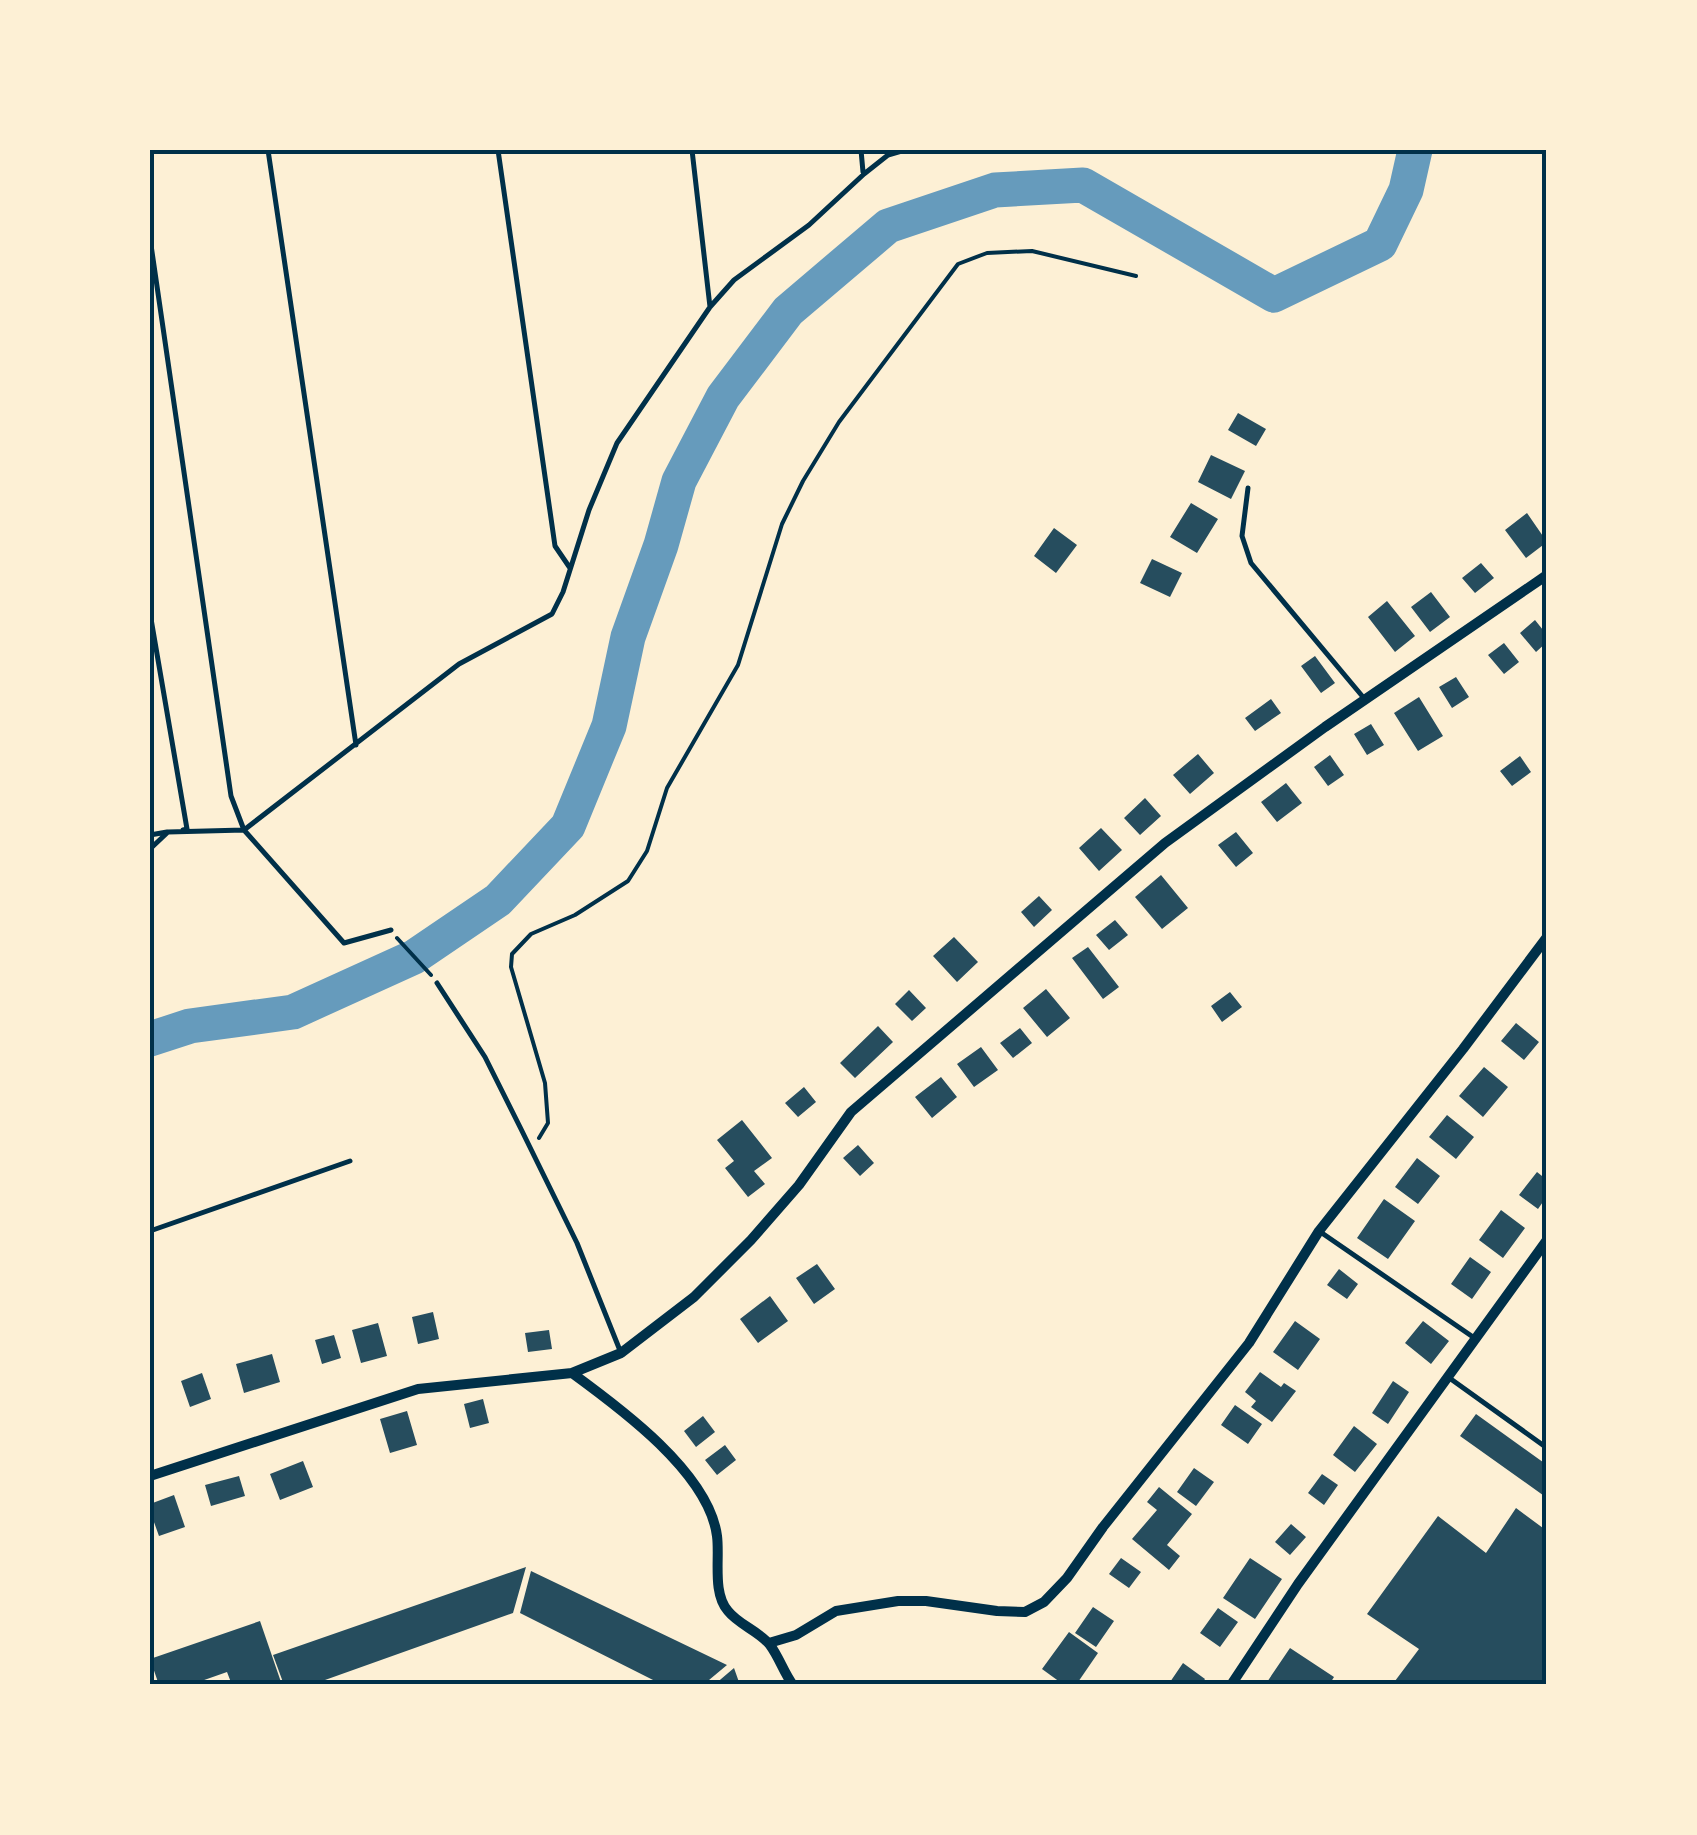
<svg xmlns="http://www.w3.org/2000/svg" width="1697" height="1835" viewBox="0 0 1697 1835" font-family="'Alegreya Sans',sans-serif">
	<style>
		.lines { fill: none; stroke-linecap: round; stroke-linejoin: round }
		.river { stroke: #669bbc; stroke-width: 35 }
		.building { fill: #264d5e }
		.path { stroke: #003049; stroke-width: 4 }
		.service { stroke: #003049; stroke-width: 5 }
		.minor { stroke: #003049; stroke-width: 10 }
		.neatline { fill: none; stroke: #003049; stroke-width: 4 }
	</style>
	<rect width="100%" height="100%" fill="#fdf0d5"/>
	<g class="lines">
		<path class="river" d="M150 1039 190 1026 293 1012 414 957 498 900 568 826 609 726 628 637 661 545 679 481 723 397 788 311 888 226 995 190 1083 185 1274 295 1380 244 1406 190 1415 150"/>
	</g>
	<path class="building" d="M1238 413 1266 429 1256 446 1228 430Z
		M1211 455 1245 471 1231 499 1198 482Z
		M1191 503 1218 519 1197 553 1170 537Z
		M1527 513 1547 542 1526 558 1505 530Z
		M1054 528 1077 545 1056 573 1034 556Z
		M1152 559 1182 573 1170 597 1140 583Z
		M1481 563 1494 578 1475 593 1462 578Z
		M1431 592 1450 617 1430 632 1411 607Z
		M1387 601 1415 636 1395 652 1368 617Z
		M1535 620 1547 635V642L1536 652 1520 633Z
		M1504 643 1519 662 1504 674 1488 655Z
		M1315 656 1335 683 1321 693 1301 666Z
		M1456 677 1469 697 1452 708 1439 687Z
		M1419 697 1443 736 1418 751 1394 713Z
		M1271 699 1281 713 1255 731 1245 718Z
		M1371 724 1384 745 1367 755 1354 734Z
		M1198 754 1214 773 1190 794 1173 775Z
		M1330 755 1344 775 1328 786 1314 767Z
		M1520 756 1531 772 1512 786 1500 771Z
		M1286 783 1302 803 1277 822 1261 802Z
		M1145 798 1161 816 1140 835 1124 818Z
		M1101 828 1122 850 1099 871 1079 848Z
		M1236 832 1253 853 1236 867 1218 845Z
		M1161 875 1188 908 1162 929 1135 897Z
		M1039 896 1052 910 1034 927 1021 912Z
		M1115 920 1128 935 1109 950 1096 935Z
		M954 937 978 962 957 982 933 956Z
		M1088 947 1119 987 1103 999 1072 958Z
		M1046 989 1070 1018 1047 1037 1023 1008Z
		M909 990 926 1008 912 1021 895 1004Z
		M1230 992 1242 1007 1222 1022 1211 1006Z
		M1516 1023 1539 1042 1524 1060 1501 1041Z
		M878 1026 893 1042 855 1078 840 1063Z
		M1020 1028 1032 1043 1013 1058 1000 1043Z
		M981 1047 998 1070 974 1087 957 1064Z
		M1484 1067 1508 1087 1483 1117 1459 1096Z
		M941 1077 957 1097 932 1118 915 1097Z
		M804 1087 816 1102 798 1117 785 1103Z
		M1447 1115 1474 1137 1456 1159 1429 1137Z
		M742 1120 772 1158 754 1171 765 1184 748 1197 725 1168 734 1161 717 1140Z
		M858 1145 874 1163 860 1176 843 1158Z
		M1417 1158 1440 1176 1418 1204 1395 1187Z
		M1537 1172 1547 1180V1196L1538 1209 1519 1195Z
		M1384 1199 1415 1221 1388 1259 1357 1238Z
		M1501 1210 1525 1228 1503 1258 1479 1240Z
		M1470 1257 1491 1272 1472 1299 1451 1284Z
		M817 1264 835 1289 814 1304 796 1278Z
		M1339 1269 1358 1284 1347 1299 1327 1285Z
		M770 1296 788 1321 758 1343 740 1319Z
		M433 1312 439 1339 418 1344 412 1317Z
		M1295 1321 1320 1339 1298 1370 1273 1352Z
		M1423 1321 1449 1341 1431 1364 1405 1343Z
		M378 1323 387 1356 361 1363 352 1330Z
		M549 1330 552 1349 528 1352 525 1333Z
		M334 1335 341 1358 322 1364 315 1340Z
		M272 1354 280 1382 244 1393 236 1364Z
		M1260 1372 1281 1387 1284 1383 1296 1391 1272 1422 1251 1407 1256 1401 1245 1392Z
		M202 1373 211 1399 190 1407 181 1381Z
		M1393 1381 1409 1392 1388 1424 1372 1413Z
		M483 1399 489 1423 470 1428 464 1404Z
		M1235 1405 1262 1424 1248 1444 1221 1425Z
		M407 1411 417 1445 390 1453 380 1419Z
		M1476 1414 1547 1465V1498L1460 1436Z
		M703 1416 715 1432 696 1447 684 1431Z
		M1354 1426 1377 1444 1355 1472 1333 1455Z
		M725 1445 736 1460 717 1475 705 1460Z
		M303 1461 313 1487 280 1500 270 1474Z
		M1194 1468 1214 1482 1196 1506 1177 1492Z
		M1322 1474 1338 1485 1324 1505 1308 1493Z
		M239 1476 245 1496 211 1506 205 1485Z
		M1159 1487 1192 1514 1167 1545 1180 1556 1169 1570 1132 1539 1157 1510 1147 1502Z
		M174 1495 185 1527 159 1536 150 1511V1504Z
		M1516 1508 1547 1531V1685H1392L1419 1649 1367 1614 1438 1516 1486 1553Z
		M1291 1524 1306 1537 1290 1555 1275 1542Z
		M1121 1558 1141 1572 1129 1588 1109 1574Z
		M1250 1558 1282 1579 1255 1619 1223 1598Z
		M526 1567 513 1613 311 1685H284L273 1655Z
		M531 1571 675 1640 727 1665 703 1685H663L520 1613Z
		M1093 1607 1114 1621 1096 1647 1075 1633Z
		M1218 1608 1238 1622 1220 1647 1200 1633Z
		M260 1621 282 1685H232L227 1672 190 1685H159L150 1659Z
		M1069 1632 1098 1653 1076 1685H1064L1042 1669Z
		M1290 1648 1334 1677 1329 1685H1265Z
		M1183 1663 1205 1679 1201 1685H1168Z
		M734 1668 740 1685H714Z"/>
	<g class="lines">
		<path class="path" d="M397 938 431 975
			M539 1138 548 1123 545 1083 511 967 512 954 531 934 575 915 628 881 647 851 667 788 738 665 782 524 803 481 839 422 958 264 987 253 1032 251 1136 276"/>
		<path class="service" d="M268 150 356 745
			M498 150 555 546 570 568
			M692 150 710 307
			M861 150 863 172
			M150 238 231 796 244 830 344 943 391 930
			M1248 488 1242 536 1251 563 1363 697
			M150 613 187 829 183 830
			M150 835 167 832
			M150 849 168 832 244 830 459 664 552 614 563 592 589 510 617 443 710 307 734 280 809 225 864 174 888 155 905 150
			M437 983 485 1057 521 1129 577 1243 621 1353
			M150 1231 350 1161
			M1319 1231 1473 1337
			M1448 1377 1547 1448"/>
		<path class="minor" d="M572 1373C620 1408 709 1473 717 1536 720 1558 712 1593 728 1611 739 1625 759 1631 770 1645 779 1657 784 1673 793 1685
			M150 1476 418 1389 572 1373 621 1353 694 1297 751 1240 799 1185 851 1112 1165 843 1325 727 1547 575
			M769 1643 796 1635 836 1611 898 1601H926L997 1611 1025 1612 1044 1602 1067 1578 1103 1527 1249 1343 1319 1231 1463 1049 1547 937
			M1231 1685 1298 1584 1547 1240"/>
	</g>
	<rect width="1697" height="1835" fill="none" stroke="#fdf0d5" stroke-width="305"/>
	<rect x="152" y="152" width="1392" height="1530" class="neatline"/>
</svg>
